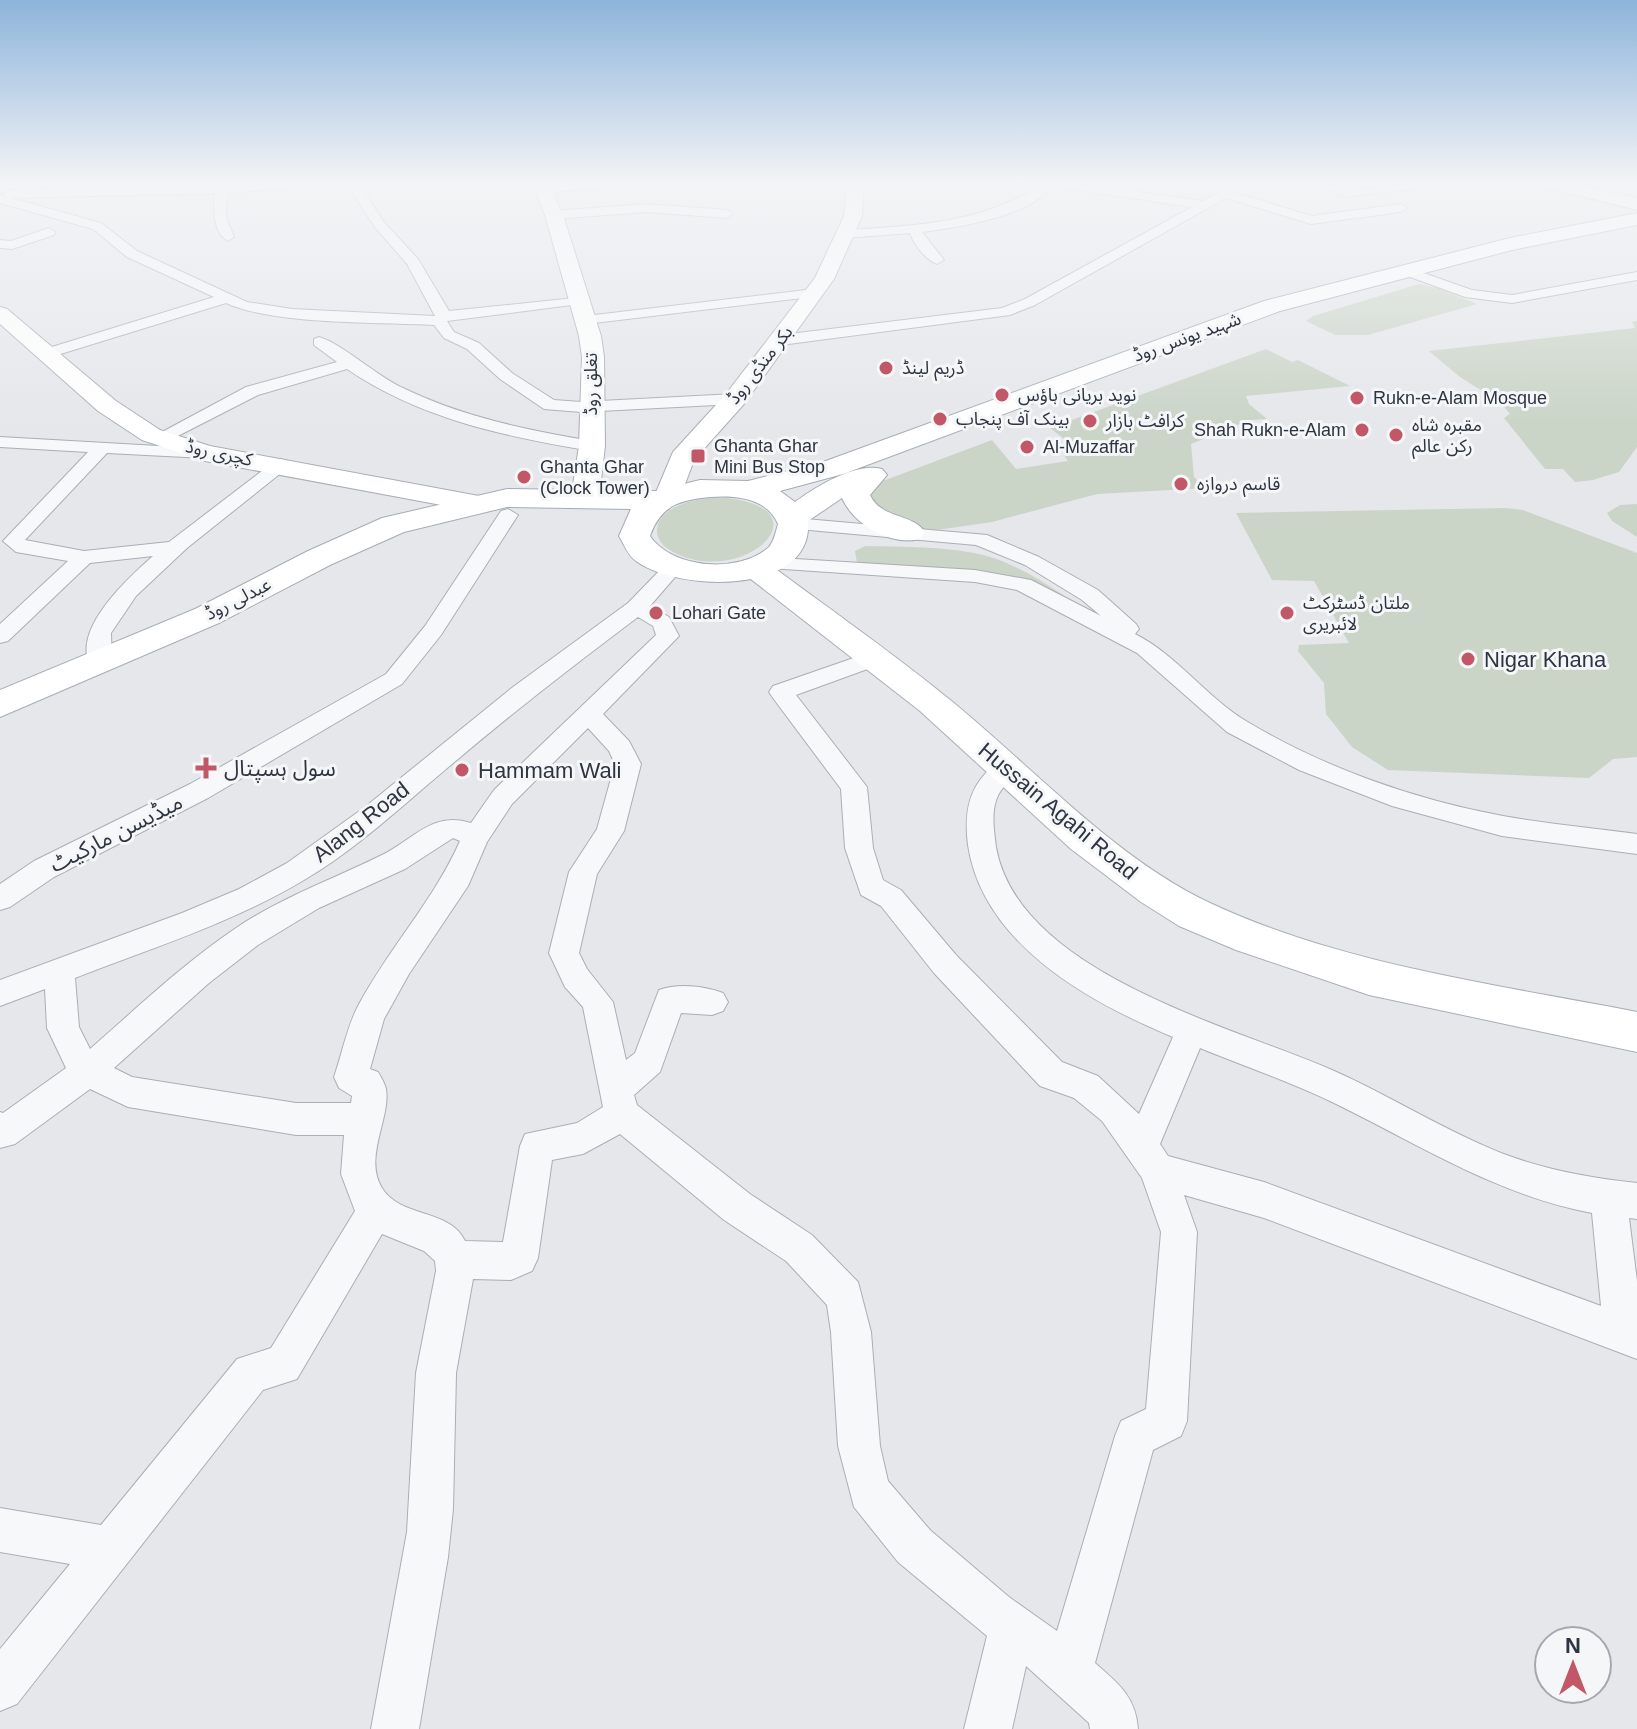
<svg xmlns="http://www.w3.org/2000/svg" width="1637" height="1729" viewBox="0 0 1637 1729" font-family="Helvetica,'Noto Sans Arabic',sans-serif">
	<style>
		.green { fill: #cad4c7 }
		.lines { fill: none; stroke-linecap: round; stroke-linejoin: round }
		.street-casing { stroke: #aaaeb5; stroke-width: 2 }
		.secondary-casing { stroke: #aaaeb5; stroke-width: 2 }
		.primary-casing { stroke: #a5acb6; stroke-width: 2 }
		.street { fill: #f7f8fa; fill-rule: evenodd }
		.secondary { fill: #fff; fill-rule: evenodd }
		.primary { fill: #fff; fill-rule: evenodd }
		.poi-dot { fill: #c25867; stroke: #f4f6f8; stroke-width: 3 }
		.labels { text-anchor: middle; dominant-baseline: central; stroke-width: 6; stroke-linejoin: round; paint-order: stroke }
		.far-street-label { font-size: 18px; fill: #2e3542; stroke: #f4f6f8 }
		.far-poi-label { font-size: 18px; fill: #2e3542; stroke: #f4f6f8; text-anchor: start }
		.poi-label { font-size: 22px; fill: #2e3542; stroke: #f4f6f8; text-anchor: start }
		.street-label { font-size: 22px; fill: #2e3542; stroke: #f4f6f8 }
	</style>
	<rect width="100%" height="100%" fill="#e5e7eb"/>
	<path class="green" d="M1419 284 1437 288 1477 304 1368 335H1335L1306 321 1313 316Z
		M1637 321V447L1619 472 1593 480 1575 482 1563 469H1545L1504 418 1510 414 1500 402 1460 377 1429 351 1635 328 1632 322Z
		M1266 349 1292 362 1298 360 1350 386 1246 396 1249 404 1267 419 1250 420 1191 444 1194 477 1206 488 1097 494 992 522 937 530 913 528 871 508 867 487 992 440 1016 469 1068 461 1064 455 1076 448 1050 428Z
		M717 497C833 505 745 588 675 553 667 549 657 542 657 531 657 505 698 499 717 497Z
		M1637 504V537L1612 521 1607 513 1620 505Z
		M1506 508 1523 510 1637 553V757L1613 759 1589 778 1388 770 1352 747 1326 714 1324 683 1298 651 1299 645 1349 643 1314 581 1272 580 1236 513Z
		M865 546C904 547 949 546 987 556 1029 568 1069 600 1105 623L1035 586 857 563 855 551Z"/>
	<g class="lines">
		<defs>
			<path id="street" d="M291 182H341L335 185 227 193 226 217 234 237 228 241C212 232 214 209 215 193L9 198 3 194 9 190 202 183 221 186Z
				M346 182H358L383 221 418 259 449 311 584 297 586 300 579 304 447 321 454 332 479 343 512 373 554 400 581 402 735 394 743 399 735 404 581 412 544 409 500 379 467 349 444 338 434 325C379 322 274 325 226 303L54 356H42L40 353 42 350 214 297 127 257 93 229 0 203V195L101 223 137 251 247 302 292 309 435 316 407 264 374 226Z
				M589 182 618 183 612 187 544 193 538 189 544 185Z
				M1039 182H1067L1203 201 1238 182H1252L1235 193 1312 216 1401 204 1407 208 1401 212 1311 224 1226 198 1035 305 1010 315 781 345 773 340 781 335 1002 308 1025 299 1192 207 1050 186C1035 216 953 228 922 232L944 260 937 264C926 260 914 245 910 233L846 238 840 234 846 230C913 226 978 224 1038 187Z
				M1313 182C1327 181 1337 188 1349 189 1383 191 1416 179 1450 182L1444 185 1346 197Z
				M646 204 727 210 733 214 727 218 646 212 554 219 548 215 554 211Z
				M49 228 55 232 54 235 12 249 0 248V240L11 241Z
				M1415 270 1472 290 1512 295 1637 272V280L1512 303 1465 297 1410 277V271Z
				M814 289 819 290V296L586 324 579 320 586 316Z
				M319 337C341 343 378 377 403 388 462 417 527 430 592 441L601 446 592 451C507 437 420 419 347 369L258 395 166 442 160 443 151 438 246 387 337 362 314 345V339Z
				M0 437 211 449 214 453 211 457 205 458 107 453 25 540 84 551 169 542 275 461 282 459 291 465 187 548 136 596 111 633 112 664 108 669H92C68 632 128 578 153 556L90 563 8 641 0 643V624L68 561 16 552 3 541 88 452 0 447Z
				M508 509 518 515 441 635 402 684 208 798 54 877 10 907 0 910V884L34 861 190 784 386 674 425 626 501 511Z
				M794 518 987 535 1039 557 1098 590 1136 624 1139 629 1135 634C1177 655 1205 696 1246 721 1322 767 1415 800 1503 816 1547 824 1593 828 1637 834V854L1502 836 1392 806 1299 770 1227 732 1137 653 1017 590 975 582 756 567 753 563 756 559 763 557 975 570 1031 580 1101 616 1082 600 1025 565 976 545 787 528 784 524Z
				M672 563 682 569 650 606 669 617 679 636 603 714 629 741 641 764 624 831 597 874 579 953 587 969 613 1002 626 1060 635 1053 659 990C678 983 704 986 723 993L728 1002 723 1011 712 1015 681 1013 660 1072 634 1095 637 1105 750 1194 812 1235 858 1282 871 1332 880 1446 888 1481 930 1530 1009 1597 1057 1631 1115 1436 1121 1421 1146 1409 1161 1232 1142 1178 1102 1121 1074 1098 1040 1086 934 973 881 906 861 895 845 848 841 789 773 698 769 692 773 686 868 653H884L888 658 884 663 796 695 867 787 873 848 883 880 901 890 956 955 1062 1062 1098 1076 1139 1114 1173 1037C1089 1002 983 944 968 845 965 822 966 799 980 780 990 768 997 758 1014 763L1018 769C1012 779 1001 787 997 798 991 813 994 831 996 847 1018 973 1231 1026 1332 1070 1389 1095 1443 1130 1501 1153 1545 1170 1590 1178 1637 1183V1219L1629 1218 1637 1281V1359L1264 1218 1184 1195 1197 1232 1187 1421 1181 1436 1153 1450 1095 1663C1118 1683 1136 1697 1138 1729H1090L1089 1723 1026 1666 1012 1729H964L987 1636 898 1562 854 1507 838 1446 831 1332 827 1305 786 1261 724 1220 620 1134 583 1154 552 1160 538 1258 532 1271 511 1280 473 1279 456 1373 453 1509 448 1557 419 1729H371L407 1532 416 1373 436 1271 435 1261 424 1251 382 1234 297 1379 263 1390 17 1704 0 1711V1649L70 1564 0 1552V1508L101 1525 237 1359 271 1348 355 1211 341 1174 344 1135H296L128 1107 90 1089 15 1144 0 1148V1112L3 1113 66 1068 47 1028 45 989 0 1006V980L182 913 239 889 287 863 365 807 513 687 628 603 665 565ZM638 617 653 626 656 635 494 790 471 823C433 811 415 838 384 854 334 879 282 897 236 928 184 963 137 1008 90 1049L79 1027 75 978C152 948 232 923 304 880 357 849 405 803 452 764 512 713 574 665 638 617ZM588 728 609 751 615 764 597 829 569 872 549 953 565 987 583 1007 603 1107 577 1123 525 1134 520 1146 503 1242 465 1241C451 1209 400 1218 382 1188 363 1157 391 1118 386 1089 385 1084 381 1077 378 1072L370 1069 384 1019 409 974 468 886 487 842 512 804ZM453 838 460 841C434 900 389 948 358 1006 347 1027 342 1054 334 1077L339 1088 352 1096 351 1103H296L132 1077 114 1068 209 983 258 945 319 908 405 869ZM1200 1048C1244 1066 1288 1081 1330 1101 1417 1143 1496 1195 1592 1213L1601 1306 1264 1182 1168 1156 1160 1144Z"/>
			<path id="secondary" d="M532 182H548L563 215 601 336 604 357 605 446 599 498 595 504 585 506 575 504 571 498 579 446 582 357 579 336 545 215Z
				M848 182H864L862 216 834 279 744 404 694 460 678 503 668 505 658 503 654 497 673 452 726 394 815 278 844 216Z
				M0 307 7 309 116 401 160 430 210 446 479 496 489 498 493 504 489 510 479 512 205 461 142 440 98 411 0 324Z
				M754 558 765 561C824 605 886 648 944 695 1028 762 1112 857 1210 903 1343 965 1494 984 1637 1012V1052L1369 995 1236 950 1179 926 1141 902 1071 849 920 711 743 573 739 567 743 561Z"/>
			<path id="primary" d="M1538 182H1564L1637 198V210L1541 186Z
				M1637 213V225L1512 250 1280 311 843 474 780 491 795 502C817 486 856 462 882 469L887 475 870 495C881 519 912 513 925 532L920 539C891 546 854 525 842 498L808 521C814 596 678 592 636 561 628 556 624 544 619 536L631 509 507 507 404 532 330 565 219 623 0 717V690L195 609 308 551 382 518 507 489 656 491 700 480 748 481 823 462 1264 301 1510 238ZM710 497C736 495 767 498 778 524 776 531 774 541 769 547 740 574 672 569 650 536 661 505 680 500 710 497Z"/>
		</defs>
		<use href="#street" class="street-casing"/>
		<use href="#secondary" class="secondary-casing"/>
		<use href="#primary" class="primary-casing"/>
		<use href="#street" class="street"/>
		<use href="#secondary" class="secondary"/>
		<use href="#primary" class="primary"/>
	</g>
	<linearGradient id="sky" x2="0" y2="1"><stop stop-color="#8db4db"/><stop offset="0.43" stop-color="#f3f4f6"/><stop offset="1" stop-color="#f3f4f6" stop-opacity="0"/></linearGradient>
	<rect width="1637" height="424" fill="url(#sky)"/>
	<g class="poi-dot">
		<circle cx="886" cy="368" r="8"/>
		<circle cx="1002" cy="395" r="8"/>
		<circle cx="1357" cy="398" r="8"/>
		<circle cx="940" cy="419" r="8"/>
		<circle cx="1090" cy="421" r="8"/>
		<circle cx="1362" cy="430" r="8"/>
		<circle cx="1396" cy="435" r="8"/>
		<circle cx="1027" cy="447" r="8"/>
		<rect x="690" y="448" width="16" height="16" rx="4"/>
		<circle cx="524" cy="477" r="8"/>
		<circle cx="1181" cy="484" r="8"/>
		<circle cx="656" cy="613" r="8"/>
		<circle cx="1287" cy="613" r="8"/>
		<circle cx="1468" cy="659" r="8"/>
		<path d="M202 756h8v8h8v8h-8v8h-8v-8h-8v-8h8z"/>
		<circle cx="462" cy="770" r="8"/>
	</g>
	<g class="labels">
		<g class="far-street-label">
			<text transform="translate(1187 337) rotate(-20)">شہید یونس روڈ</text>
			<text transform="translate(760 365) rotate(-52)">بکر منڈی روڈ</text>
			<text transform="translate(591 384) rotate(-90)">تغلق روڈ</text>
			<text transform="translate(219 453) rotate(12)">کچری روڈ</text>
			<text transform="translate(238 599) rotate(-27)">عبدلی روڈ</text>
		</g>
		<g class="far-poi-label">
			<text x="902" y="368">ڈریم لینڈ</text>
			<text x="1018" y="395">نوید بریانی ہاؤس</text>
			<text x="1373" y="398">Rukn-e-Alam Mosque</text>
			<text x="956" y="419">بینک آف پنجاب</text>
			<text x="1106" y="421">کرافٹ بازار</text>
			<text x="1412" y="425">مقبرہ شاہ<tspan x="1412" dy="21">رکن عالم</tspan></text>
			<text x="1346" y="430" text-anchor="end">Shah Rukn-e-Alam</text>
			<text x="714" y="446">Ghanta Ghar<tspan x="714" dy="21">Mini Bus Stop</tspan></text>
			<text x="1043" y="447">Al-Muzaffar</text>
			<text x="540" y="467">Ghanta Ghar<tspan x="540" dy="21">(Clock Tower)</tspan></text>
			<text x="1197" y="484">قاسم دروازہ</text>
			<text x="1303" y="603">ملتان ڈسٹرکٹ<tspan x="1303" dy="21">لائبریری</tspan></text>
			<text x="672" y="613">Lohari Gate</text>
		</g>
		<g class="poi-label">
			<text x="1484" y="659">Nigar Khana</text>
			<text x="224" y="768">سول ہسپتال</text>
			<text x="478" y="770">Hammam Wali</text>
		</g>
		<g class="street-label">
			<text transform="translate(1058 811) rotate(40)">Hussain Agahi Road</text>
			<text transform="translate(361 822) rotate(-38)">Alang Road</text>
			<text transform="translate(116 833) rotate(-27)">میڈیسن مارکیٹ</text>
		</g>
	</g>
	<g transform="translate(1573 1665)"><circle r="38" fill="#f4f6f8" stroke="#a5a9af" stroke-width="2"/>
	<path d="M0-6L14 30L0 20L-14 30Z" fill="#c25867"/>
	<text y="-12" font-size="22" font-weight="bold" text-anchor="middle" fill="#2e3542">N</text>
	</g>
</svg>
